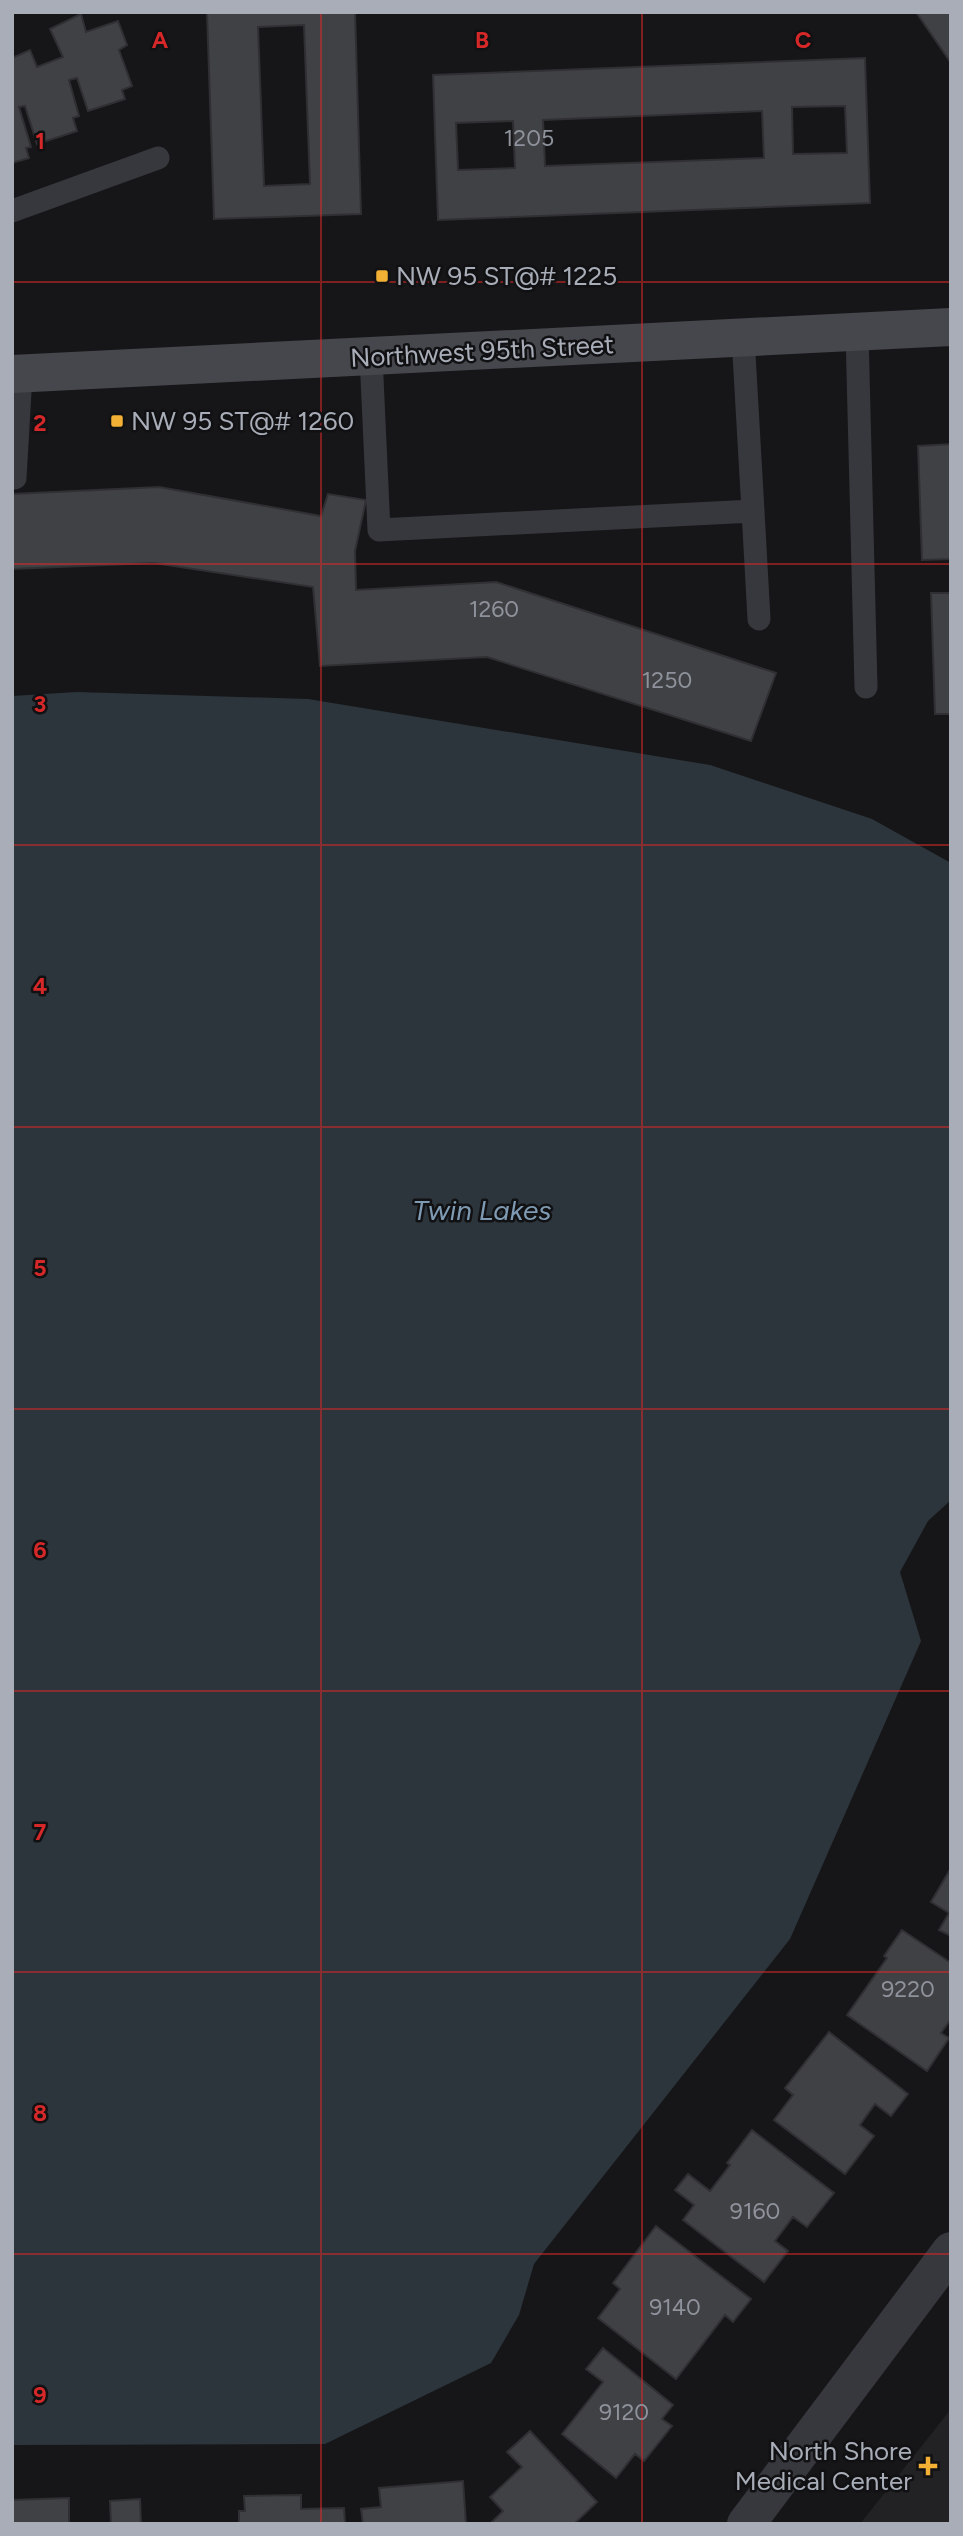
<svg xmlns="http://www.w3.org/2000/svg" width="963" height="2536" viewBox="0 0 963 2536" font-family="Figtree,sans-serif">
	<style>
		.built { fill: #222225 }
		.water { fill: #2c353c }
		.building { fill: #404145; stroke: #303034; stroke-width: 2; fill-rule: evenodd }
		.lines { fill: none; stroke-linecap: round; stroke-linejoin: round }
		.service { stroke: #37383d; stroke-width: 23 }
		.tertiary { stroke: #37383d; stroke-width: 38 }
		.secondary { stroke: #45474d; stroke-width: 38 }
		.grid { fill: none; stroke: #d62828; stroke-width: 2; stroke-opacity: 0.55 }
		.poi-dot { fill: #f2b134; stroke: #111113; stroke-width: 2.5 }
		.labels { text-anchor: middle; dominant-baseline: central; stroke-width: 5; stroke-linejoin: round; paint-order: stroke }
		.number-label { font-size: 23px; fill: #8e929b }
		.poi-label { font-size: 26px; fill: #a8adb8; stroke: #111113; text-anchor: start }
		.street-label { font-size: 26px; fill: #a8adb8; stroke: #111113 }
		.water-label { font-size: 28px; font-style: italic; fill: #7f9bb3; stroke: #111113 }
		.grid-label { font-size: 23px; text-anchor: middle; font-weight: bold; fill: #d62828; stroke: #111113; stroke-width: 5; stroke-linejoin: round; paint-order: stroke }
	</style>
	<rect width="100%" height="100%" fill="#161618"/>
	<path class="built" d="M951 2409V2524H860Z"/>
	<path class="water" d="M77 692 308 699 710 765 872 819 951 863V1500L928 1521 900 1572 921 1641 790 1939 534 2264 519 2315 491 2363 325 2444 12 2445V696Z"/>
	<path class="building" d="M207 12H355L361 214 214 219ZM304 25 310 184 264 186 258 27Z
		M916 12H951V63Z
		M81 14 86 32 118 21 127 45 119 50 132 86 122 90 125 99 88 111 77 78 69 80 79 116 73 118 77 131 37 144 25 106 19 107 31 147 26 148 29 158 12 163V58L30 50 37 67 63 57 50 29Z
		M865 58 870 203 438 220 433 75ZM845 106 847 153 793 154 792 107ZM762 111 764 158 545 166 543 120ZM513 121 515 168 458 170 456 123Z
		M951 444V559L922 560 918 446Z
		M159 487 321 516 328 494 366 500 355 551 356 590 496 582 776 673 751 741 487 657 320 666 313 587 154 563 12 569V494Z
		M931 593H951V714H935Z
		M951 1868V1936L939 1930 949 1913 931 1902Z
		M902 1930 951 1963V2019L941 2033 949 2038 927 2071 847 2015 887 1958 884 1956Z
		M829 2032 908 2094 891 2116 875 2104 860 2125 874 2136 845 2174 774 2120 793 2095 785 2088Z
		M752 2130 834 2193 807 2227 793 2217 775 2241 788 2251 764 2282 683 2220 694 2205 675 2190 688 2174 710 2191 730 2165 727 2163Z
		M656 2226 751 2299 733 2322 725 2315 676 2379 598 2318 620 2289 613 2283Z
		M603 2348 673 2405 662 2419 672 2426 644 2461 635 2454 616 2478 562 2434 603 2382 586 2369Z
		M530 2431 597 2502 574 2524H490L503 2511 490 2497 522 2467 507 2452Z
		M463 2481 466 2524H363L361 2509 381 2507 379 2488Z
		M301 2495V2509L344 2508 345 2524H239V2511H245L244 2496Z
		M69 2498V2524H12V2500Z
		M140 2499 141 2524H111L110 2501Z"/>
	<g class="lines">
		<path class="service" d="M12 211 158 158
			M857 332 866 687
			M743 337 753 511
			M371 356 379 530 753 511 759 619
			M12 478H15L21 374"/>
		<path class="tertiary" d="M746 2524 951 2251"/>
		<path class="secondary" d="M12 374 951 327"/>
	</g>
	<path class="grid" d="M321 12V2524M642 12V2524M12 282H951M12 564H951M12 845H951M12 1127H951M12 1409H951M12 1691H951M12 1972H951M12 2254H951"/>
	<g class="poi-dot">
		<rect x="375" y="269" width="14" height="14" rx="3.5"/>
		<rect x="110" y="414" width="14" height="14" rx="3.5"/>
		<path d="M924.5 2455.5h7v7h7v7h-7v7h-7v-7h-7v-7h7z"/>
	</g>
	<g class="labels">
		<g class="number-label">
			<text x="529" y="138">1205</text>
			<text x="494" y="609">1260</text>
			<text x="667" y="680">1250</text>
			<text x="908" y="1989">9220</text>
			<text x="755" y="2211">9160</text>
			<text x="675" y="2307">9140</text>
			<text x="624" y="2412">9120</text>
		</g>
		<g class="poi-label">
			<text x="396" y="276">NW 95 ST@# 1225</text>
			<text x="131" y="421">NW 95 ST@# 1260</text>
			<text x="912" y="2451" text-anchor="end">North Shore<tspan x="912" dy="30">Medical Center</tspan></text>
		</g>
		<g class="street-label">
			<text transform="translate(482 351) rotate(-3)">Northwest 95th Street</text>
		</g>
		<g class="water-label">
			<text x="482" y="1210">Twin Lakes</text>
		</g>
	</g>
	<g class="grid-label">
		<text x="160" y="48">A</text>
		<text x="482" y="48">B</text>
		<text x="803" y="48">C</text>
		<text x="40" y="149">1</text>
		<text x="40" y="431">2</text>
		<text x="40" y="712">3</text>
		<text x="40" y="994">4</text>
		<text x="40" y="1276">5</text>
		<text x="40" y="1558">6</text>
		<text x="40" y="1840">7</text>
		<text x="40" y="2121">8</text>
		<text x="40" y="2403">9</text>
	</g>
	<rect width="963" height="2536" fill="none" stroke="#a8adb8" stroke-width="28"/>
</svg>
